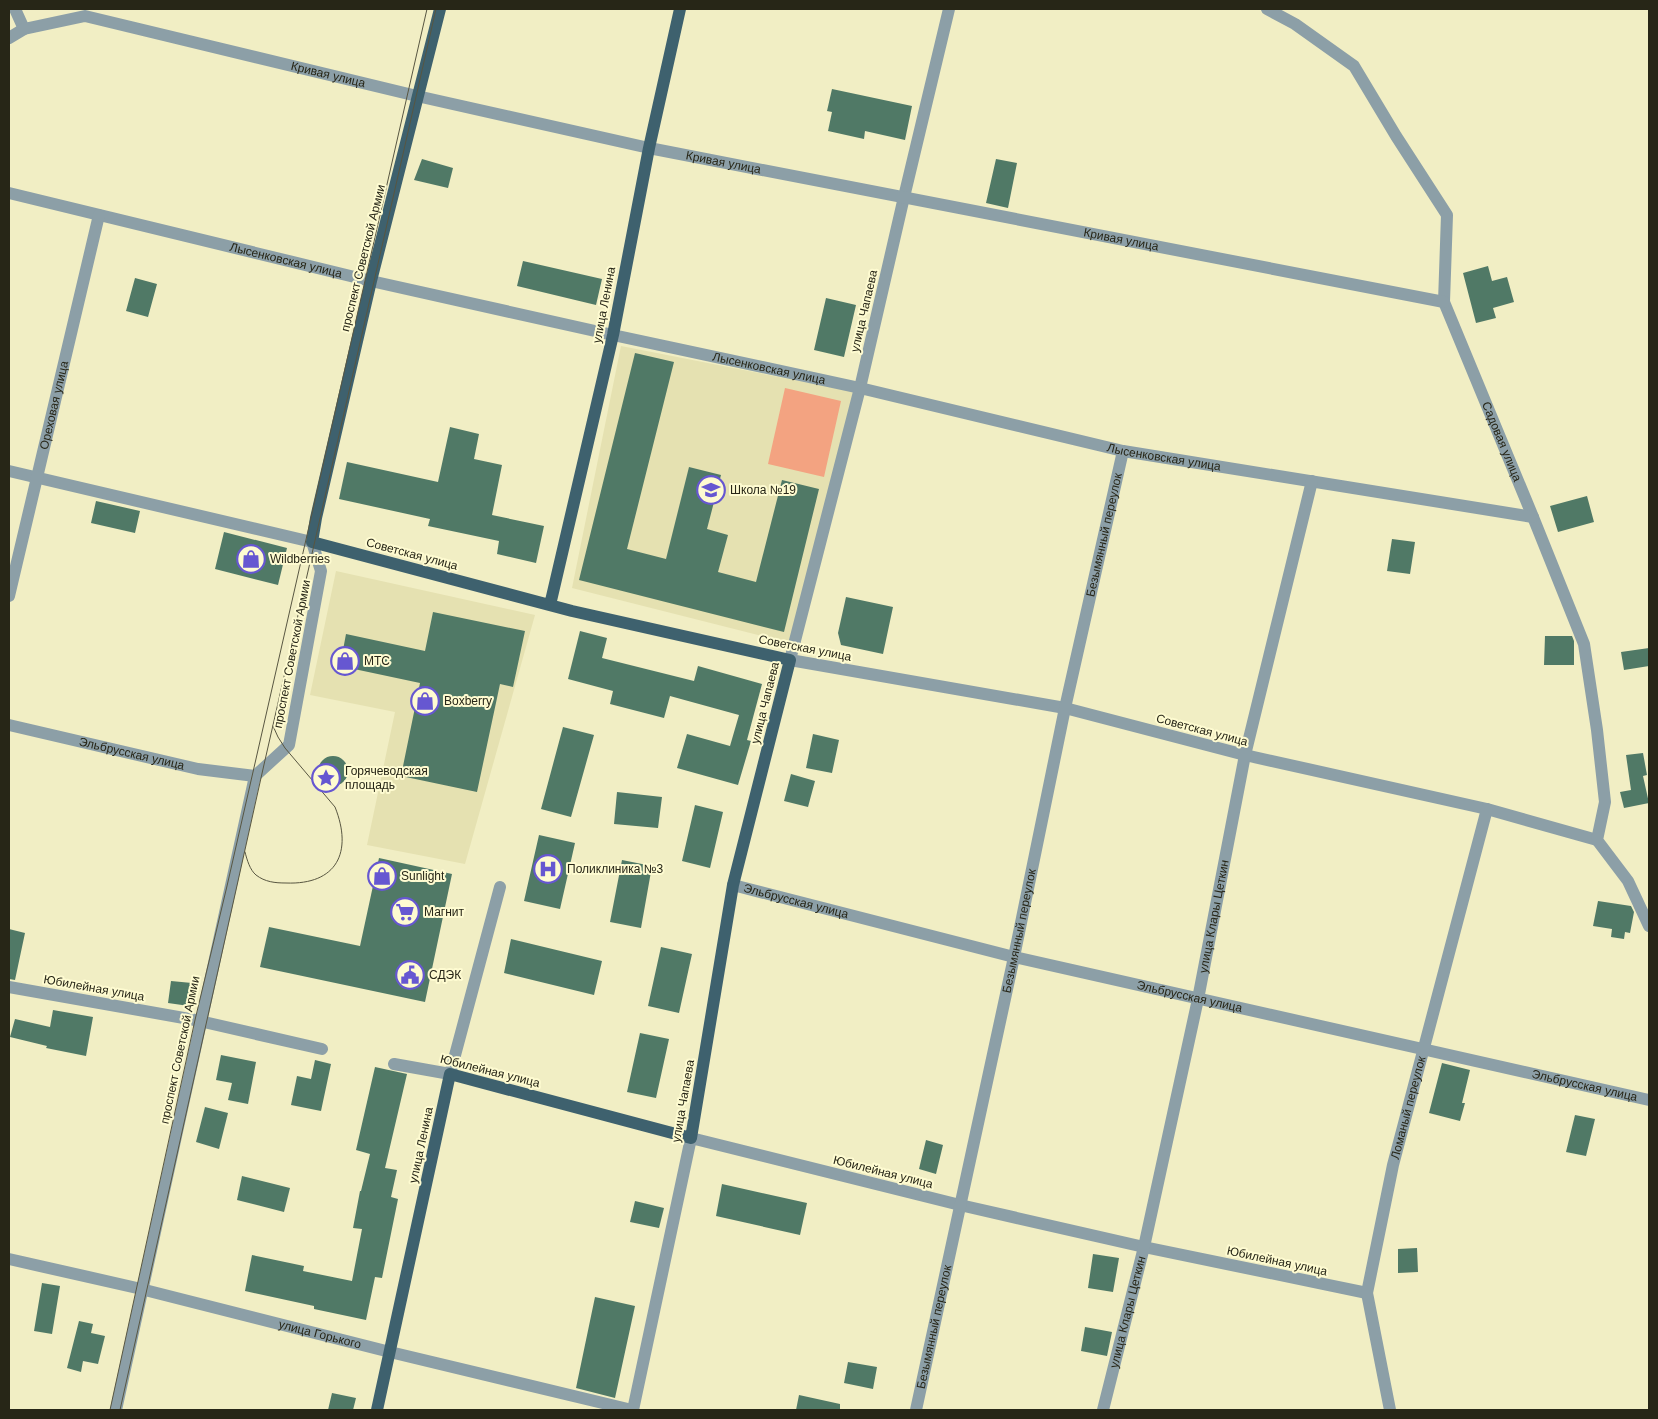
<svg xmlns="http://www.w3.org/2000/svg" width="1658" height="1419" viewBox="0 0 1658 1419" font-family="Arial,sans-serif">
	<style>
		.built { fill: #e5e1b1 }
		.green { fill: #f3a381 }
		.building { fill: #507966 }
		.lines { fill: none; stroke-linecap: round; stroke-linejoin: round }
		.minor { stroke: #8c9fa7; stroke-width: 12 }
		.major { stroke: #3e616e; stroke-width: 12 }
		.tram { stroke: #585641; stroke-width: 1 }
		.labels { text-anchor: middle; dominant-baseline: central; stroke-width: 4; stroke-linejoin: round; paint-order: stroke }
		.street-label { font-size: 12px; fill: #272617; stroke: #fefbd1 }
		.poi-label { font-size: 12px; fill: #272617; stroke: #fefbd1; text-anchor: start }
	</style>
	<rect width="100%" height="100%" fill="#f1eec4"/>
	<path class="built" d="M621 346 855 392 790 643 572 588Z
		M336 571 535 615 465 864 367 845 395 712 310 695Z"/>
	<path class="green" d="M785 388 841 401 824 477 768 464Z"/>
	<path class="building" d="M832 89 912 106 905 140 865 131 864 139 828 131 832 112 827 111Z
		M422 159 453 168 448 188 414 180Z
		M996 159 1017 163 1008 208 986 203Z
		M523 261 602 279 596 305 517 286Z
		M1488 266 1492 281 1507 277 1514 302 1493 308 1496 318 1476 323 1463 273Z
		M135 278 157 284 148 317 126 311Z
		M826 298 856 305 844 357 814 350Z
		M635 353 674 362 627 549 666 559 689 467 721 475 707 529 728 535 718 572 756 582 782 480 819 489 784 632 579 580Z
		M450 427 479 434 474 459 502 465 492 515 544 526 536 563 497 554 499 541 428 526 430 519 339 499 347 462 438 482Z
		M1587 496 1594 522 1558 532 1550 506Z
		M96 501 140 511 135 533 91 523Z
		M224 532 287 548 278 585 215 569Z
		M1392 539 1415 542 1410 574 1387 571Z
		M846 597 893 607 883 654 841 645 838 633Z
		M433 612 525 631 513 687 500 684 477 792 401 776 420 683 340 666 346 634 425 651Z
		M580 631 607 638 602 658 694 681 698 666 762 684 747 740 751 741 738 785 677 768 687 734 730 746 739 715 670 696 664 718 610 704 613 691 568 679Z
		M1545 636H1572L1574 641V665H1544Z
		M1649 648V666L1624 670 1621 652Z
		M563 727 594 735 571 817 541 809Z
		M813 734 839 740 832 773 806 768Z
		M1643 753 1647 775 1643 776 1649 803 1624 808 1620 792 1631 790 1626 755Z
		M318 771a15 15 0 1 1 30 0a15 15 0 1 1-30 0Z
		M791 774 815 781 808 807 784 801Z
		M617 792 662 797 658 828 614 824Z
		M695 805 723 812 710 868 682 861Z
		M539 835 575 843 560 909 524 901Z
		M379 858 452 874 425 1002 260 967 269 927 360 946Z
		M622 860 652 866 641 928 610 922Z
		M1598 901 1631 906 1634 912 1630 933 1625 932 1624 939 1611 937 1612 929 1593 926Z
		M9 929 25 933 15 980 9 979Z
		M511 939 602 961 594 995 504 973Z
		M661 947 692 954 679 1013 648 1006Z
		M171 981 192 983 189 1006 168 1003Z
		M53 1010 93 1017 86 1056 46 1048 47 1046 10 1037 15 1019 50 1027Z
		M640 1033 669 1039 656 1098 627 1092Z
		M221 1055 256 1062 248 1104 228 1100 232 1083 216 1080Z
		M315 1060 331 1064 321 1111 291 1105 297 1076 311 1079Z
		M1442 1063 1470 1070 1462 1103H1465L1460 1121 1429 1113Z
		M375 1067 407 1074 385 1168 397 1170 391 1197 398 1199 382 1278 375 1277 366 1320 314 1309V1306L245 1291 252 1255 304 1266 303 1271 352 1281 362 1229 353 1228 360 1191H361L370 1154 356 1150Z
		M205 1107 228 1113 219 1149 196 1142Z
		M1575 1115 1595 1119 1586 1156 1566 1152Z
		M926 1140 943 1145 936 1174 919 1169Z
		M242 1176 290 1188 284 1212 237 1200Z
		M722 1184 807 1203 800 1235 716 1216Z
		M635 1201 664 1208 659 1228 630 1222Z
		M1417 1248 1418 1272 1398 1273V1249Z
		M1093 1254 1119 1258 1113 1292 1088 1288Z
		M42 1283 60 1286 52 1334 34 1331Z
		M595 1297 635 1306 615 1398 576 1388Z
		M79 1321 93 1324 91 1333 105 1336 98 1364 83 1361 81 1372 67 1368Z
		M1085 1327 1112 1332 1107 1356 1081 1351Z
		M848 1362 877 1367 873 1389 844 1383Z
		M332 1393 356 1398 353 1410H328Z
		M799 1395 840 1404V1410H796Z"/>
	<g class="lines">
		<g class="minor">
			<path d="M15 9 24 29"/>
			<path d="M949 9 904 197 860 388 790 660 1065 708 1245 755 1487 809 1597 840"/>
			<path id="s1" d="M1267 9 1295 24 1354 66 1396 136 1447 215 1444 302 1533 517 1584 644 1597 730 1605 802 1597 840 1628 881 1649 926"/>
			<path id="s2" d="M9 38 24 29 85 16 417 96 649 148 1444 302"/>
			<path id="s3" d="M9 193 371 281 613 335 860 388 1123 451 1533 517"/>
			<path d="M9 471 312 542 321 571 289 745 255 776 116 1410"/>
			<path id="s4" d="M9 596 99 215"/>
			<path id="s5" d="M9 725 198 769 255 776"/>
			<path id="s6" d="M733 885 1014 957 1649 1100"/>
			<path d="M9 987 195 1020 322 1049"/>
			<path d="M394 1064 450 1074 500 887"/>
			<path id="s7" d="M9 1259 137 1288 390 1352 632 1410"/>
			<path d="M633 1410 691 1138 960 1205 1144 1247 1367 1293"/>
			<path id="s8" d="M916 1410 1014 957 1065 708 1123 451"/>
			<path id="s9" d="M1103 1410 1144 1247 1198 999 1245 755 1312 481"/>
			<path id="s10" d="M1390 1410 1367 1293 1393 1165 1487 809"/>
		</g>
		<path class="major" d="M550 605 613 335 649 148 680 9
			M377 1410 450 1074 691 1138 733 885 790 660 572 611 312 542 316 518 371 281 440 9"/>
		<path class="tram" d="M245 852C247 860 250 870 256 875 265 882 275 883 286 883 337 885 353 852 335 807L285 748 278 737 273 726
			M110 1410 195 1020 227 886 427 9
			M120 1410 263 769 436 9"/>
	</g>
	<defs>
		<symbol id="school-ring" viewBox="-11 -11 22 22"><circle r="9.5" fill="#fefbd1" stroke="#6657d1" stroke-width="1.5"/><path d="M0-5L7-2L0 1L-7-2ZM-4 1L0 2.5L4 1V4Q0 6-4 4Z" fill="#6657d1"/></symbol>
		<symbol id="shop-ring" viewBox="-11 -11 22 22"><circle r="9.5" fill="#fefbd1" stroke="#6657d1" stroke-width="1.5"/><path d="M-5-2.5h2.3a2.7 3.5 0 0 1 5.4 0H5L5.5 6h-11ZM-1.5-2.5h3a1.5 2.3 0 0 0-3 0Z" fill="#6657d1"/></symbol>
		<symbol id="sight-ring" viewBox="-11 -11 22 22"><circle r="9.5" fill="#fefbd1" stroke="#6657d1" stroke-width="1.5"/><path d="M0-6L1.8-2.2L6-1.7L2.9 1.2L3.7 5.4L0 3.3L-3.7 5.4L-2.9 1.2L-6-1.7L-1.8-2.2Z" fill="#6657d1"/></symbol>
		<symbol id="hospital-ring" viewBox="-11 -11 22 22"><circle r="9.5" fill="#fefbd1" stroke="#6657d1" stroke-width="1.5"/><path d="M-5-5h3v3.5h4V-5h3V5h-3V1.5h-4V5h-3Z" fill="#6657d1"/></symbol>
		<symbol id="supermarket-ring" viewBox="-11 -11 22 22"><circle r="9.5" fill="#fefbd1" stroke="#6657d1" stroke-width="1.5"/><path d="M-6-5.5h2.5l.6 2H6L4.5 2H-2.5L-4.4-4H-6ZM-1.5 3.2a1.3 1.3 0 1 0 .1 0ZM3 3.2a1.3 1.3 0 1 0 .1 0Z" fill="#6657d1"/></symbol>
		<symbol id="civic-ring" viewBox="-11 -11 22 22"><circle r="9.5" fill="#fefbd1" stroke="#6657d1" stroke-width="1.5"/><path d="M-.6-6.5H3V-4.5H.6V-3L4-1V1h2V6H-6V1h2V-1L-.6-3ZM-1.2 2.5V6h2.4V2.5Z" fill="#6657d1"/></symbol>
	</defs>
	<g fill-rule="evenodd">
		<use href="#school-ring" x="695" y="474" width="32" height="32"/>
		<use href="#shop-ring" x="235" y="543" width="32" height="32"/>
		<use href="#shop-ring" x="329" y="645" width="32" height="32"/>
		<use href="#shop-ring" x="409" y="685" width="32" height="32"/>
		<use href="#sight-ring" x="310" y="762" width="32" height="32"/>
		<use href="#hospital-ring" x="532" y="853" width="32" height="32"/>
		<use href="#shop-ring" x="366" y="860" width="32" height="32"/>
		<use href="#supermarket-ring" x="389" y="896" width="32" height="32"/>
		<use href="#civic-ring" x="394" y="959" width="32" height="32"/>
	</g>
	<g class="labels">
		<g class="street-label">
			<text stroke="none"><textPath href="#s2" startOffset="330">Кривая улица</textPath></text>
			<text stroke="none"><textPath href="#s2" startOffset="735">Кривая улица</textPath></text>
			<text stroke="none"><textPath href="#s2" startOffset="1140">Кривая улица</textPath></text>
			<text transform="translate(363 258) rotate(-76)">проспект Советской Армии</text>
			<text stroke="none"><textPath href="#s3" startOffset="285">Лысенковская улица</textPath></text>
			<text transform="translate(604 305) rotate(-79)">улица Ленина</text>
			<text transform="translate(864 311) rotate(-77)">улица Чапаева</text>
			<text stroke="none"><textPath href="#s3" startOffset="780">Лысенковская улица</textPath></text>
			<text stroke="none"><textPath href="#s4" startOffset="196">Ореховая улица</textPath></text>
			<text stroke="none"><textPath href="#s1" startOffset="518">Садовая улица</textPath></text>
			<text stroke="none"><textPath href="#s3" startOffset="1185">Лысенковская улица</textPath></text>
			<text stroke="none"><textPath href="#s8" startOffset="895">Безымянный переулок</textPath></text>
			<text transform="translate(412 554) rotate(15)">Советская улица</text>
			<text transform="translate(805 648) rotate(11)">Советская улица</text>
			<text transform="translate(292 654) rotate(-79)">проспект Советской Армии</text>
			<text transform="translate(765 703) rotate(-76)">улица Чапаева</text>
			<text transform="translate(1202 730) rotate(15)">Советская улица</text>
			<text stroke="none"><textPath href="#s5" startOffset="126">Эльбрусская улица</textPath></text>
			<text stroke="none"><textPath href="#s6" startOffset="65">Эльбрусская улица</textPath></text>
			<text stroke="none"><textPath href="#s9" startOffset="506">улица Клары Цеткин</textPath></text>
			<text stroke="none"><textPath href="#s8" startOffset="490">Безымянный переулок</textPath></text>
			<text transform="translate(94 988) rotate(10)">Юбилейная улица</text>
			<text stroke="none"><textPath href="#s6" startOffset="470">Эльбрусская улица</textPath></text>
			<text transform="translate(180 1050) rotate(-78)">проспект Советской Армии</text>
			<text transform="translate(490 1071) rotate(14)">Юбилейная улица</text>
			<text stroke="none"><textPath href="#s6" startOffset="875">Эльбрусская улица</textPath></text>
			<text transform="translate(683 1101) rotate(-80)">улица Чапаева</text>
			<text stroke="none"><textPath href="#s10" startOffset="309">Ломаный переулок</textPath></text>
			<text transform="translate(421 1145) rotate(-78)">улица Ленина</text>
			<text transform="translate(883 1172) rotate(14)">Юбилейная улица</text>
			<text transform="translate(1277 1261) rotate(12)">Юбилейная улица</text>
			<text stroke="none"><textPath href="#s9" startOffset="101">улица Клары Цеткин</textPath></text>
			<text stroke="none"><textPath href="#s8" startOffset="85">Безымянный переулок</textPath></text>
			<text stroke="none"><textPath href="#s7" startOffset="320">улица Горького</textPath></text>
		</g>
		<g class="poi-label">
			<text x="730" y="490">Школа №19</text>
			<text x="270" y="559">Wildberries</text>
			<text x="364" y="661">МТС</text>
			<text x="444" y="701">Boxberry</text>
			<text x="345" y="771">Горячеводская<tspan x="345" dy="14">площадь</tspan></text>
			<text x="567" y="869">Поликлиника №3</text>
			<text x="401" y="876">Sunlight</text>
			<text x="424" y="912">Магнит</text>
			<text x="429" y="975">СДЭК</text>
		</g>
	</g>
	<rect width="1658" height="1419" fill="none" stroke="#272617" stroke-width="20"/>
</svg>
